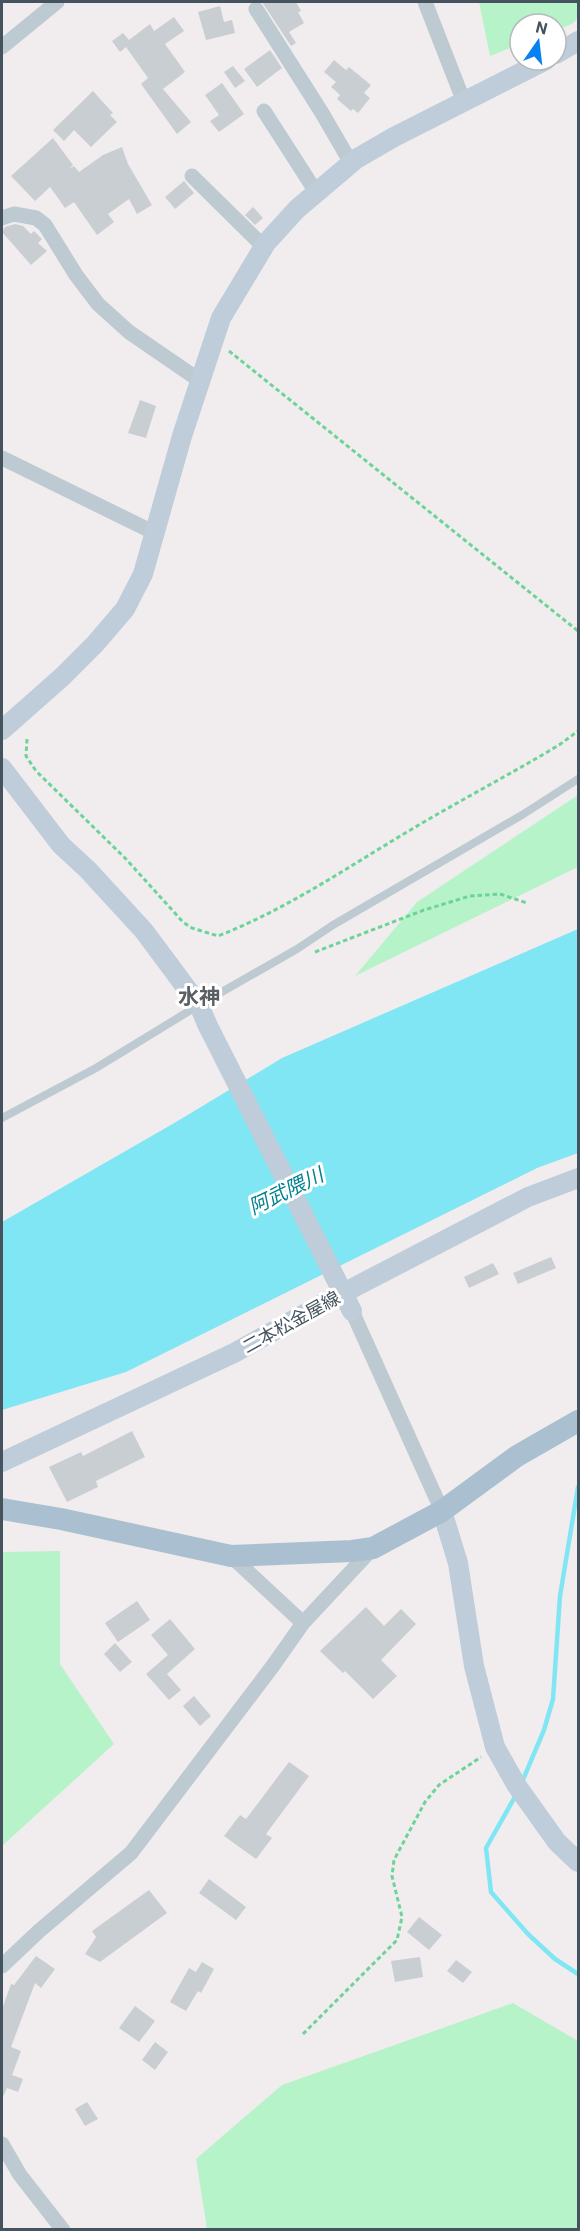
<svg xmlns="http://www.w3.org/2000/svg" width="580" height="2231" viewBox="0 0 580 2231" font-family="Roboto,'Noto Sans JP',sans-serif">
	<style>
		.green { fill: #b7f3c9 }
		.water { fill: #80e6f4 }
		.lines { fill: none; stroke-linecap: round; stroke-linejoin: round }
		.stream { stroke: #80e6f4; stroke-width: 4.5 }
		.building { fill: #c9ced3 }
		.path { stroke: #6cd498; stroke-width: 3; stroke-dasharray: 4.5 3; stroke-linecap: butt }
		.lane { stroke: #bdcad2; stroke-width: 8 }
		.street { stroke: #bdcad2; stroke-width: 15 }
		.secondary { stroke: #becdd9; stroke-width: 20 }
		.primary { stroke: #aac0d0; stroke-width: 22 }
		.secondary-bridge { stroke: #becdd9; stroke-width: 20 }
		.labels { text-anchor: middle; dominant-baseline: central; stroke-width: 6; stroke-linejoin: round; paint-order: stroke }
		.street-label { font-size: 18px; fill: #44535d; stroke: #fff }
		.water-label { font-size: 20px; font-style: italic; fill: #038193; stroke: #fff }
		.quarter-label { font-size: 21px; font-weight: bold; fill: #5a5f63; stroke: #fff }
	</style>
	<rect width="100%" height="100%" fill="#f1edee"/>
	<path class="green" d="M479 2H578C579 24 576 23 556 30V24H520V44L490 56Z
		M578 795V867L355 976 417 902Z
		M60 1551V1664L114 1744 2 1846V1552Z
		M513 2003 578 2041V2229H207L196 2159 282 2085Z"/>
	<path class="water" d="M578 929V1153L537 1168 126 1372 2 1410V1222L176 1122 282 1058Z"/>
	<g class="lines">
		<path class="stream" d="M522 1782 544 1730 553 1699 560 1596 578 1487
			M516 1795 486 1848 491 1892 528 1934 555 1959 578 1974"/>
	</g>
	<path class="building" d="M262 2H296L301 11 298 12 304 23 289 32 296 43 291 46Z
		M220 6 224 22 232 20 235 33 206 40 198 12Z
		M174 17 184 31 165 44 185 72 163 89 191 122 177 134 141 84 148 78 126 47 120 52 112 41 123 33 129 40 150 24 154 31Z
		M270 50 282 68 257 87 244 69Z
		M334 60 346 70 349 67 371 85 364 93 370 98 358 113 353 109 351 111 337 99 340 95 331 87 336 82 324 72Z
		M233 66 245 81 235 88 224 72Z
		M222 83 244 114 219 132 210 121 219 115 205 95Z
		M93 91 113 113 110 115 117 122 91 147 74 130 64 141 53 130Z
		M53 138 73 165 69 169 74 166 79 172 103 155 122 147 128 164 152 205 137 214 129 199 108 214 114 222 97 235 74 202 65 208 50 187 35 201 11 176Z
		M184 181 194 193 175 209 165 197Z
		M253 207 263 218 255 225 245 215Z
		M15 224 23 226 31 234 34 231 42 239 38 243 47 251 31 265 2 232 5 227Z
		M140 400 156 406 146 438 128 433Z
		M551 1257 556 1268 518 1284 513 1273Z
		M493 1263 499 1274 469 1288 464 1277Z
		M132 1431 145 1457 96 1481 98 1487 67 1502 49 1467 81 1452 83 1456Z
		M137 1601 150 1620 118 1642 105 1623Z
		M366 1607 384 1626 401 1609 416 1624 381 1660 397 1676 373 1699 345 1671 343 1673 320 1651Z
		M170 1619 195 1649 167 1674 181 1690 169 1700 146 1674 168 1655 151 1635Z
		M115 1643 132 1662 120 1672 104 1654Z
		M194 1696 211 1716 200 1726 183 1706Z
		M289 1762 309 1776 266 1834 272 1838 256 1859 224 1836 240 1815 246 1819Z
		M209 1879 246 1907 236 1920 199 1893Z
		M149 1890 167 1913 100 1962 85 1954 96 1937 92 1931Z
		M419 1917 442 1935 429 1950 407 1932Z
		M36 1956 55 1969 41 1988 35 1983 11 2047 21 2051 12 2075 23 2079 18 2092 7 2088 2 2099V2009L11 1984 14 1985Z
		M420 1957 423 1977 395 1982 391 1961Z
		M456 1960 472 1972 463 1983 447 1971Z
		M202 1962 214 1969 201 1993 198 1991 186 2011 170 2002 189 1968 196 1972Z
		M135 2006 155 2021 139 2042 119 2028Z
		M155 2042 168 2052 155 2070 142 2060Z
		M87 2102 98 2119 85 2126 75 2109Z"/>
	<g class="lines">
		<path class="path" d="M229 351 578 631
			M27 739 26 756 36 771 125 858 183 922 192 928 218 936C285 910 345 869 407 832 457 802 509 775 559 745L578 731
			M315 952 424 910 470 896 500 894 527 903
			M303 2034 397 1940 402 1917 392 1876 394 1860 425 1802 439 1785 481 1757"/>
		<path class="lane" d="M2 1118 96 1068 199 1005 297 949 333 925 522 815 578 779"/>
		<path class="street" d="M425 2 464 102
			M256 9 322 113 351 163
			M2 47 57 2
			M264 111 316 192
			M192 176 264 247
			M2 218 14 214 36 218 45 225 76 275 98 304 129 332 199 380
			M2 458 155 533
			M352 1311 442 1511
			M231 1556 303 1623
			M2 1966 39 1931 131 1853 272 1667 303 1623 373 1548
			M2 2144 20 2175 63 2230"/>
		<path class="secondary" d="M556 54 578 41
			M2 730 62 677 95 644 125 609 143 574 182 436 221 318 266 243 297 209 356 159 394 137 546 60
			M2 768 61 845 88 870 144 931 199 1005 207 1024
			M2 1462 234 1353 326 1302 528 1197 578 1178
			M442 1511 458 1563 474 1666 495 1747 517 1786 557 1842 578 1862"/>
		<path class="primary" d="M2 1509 61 1519 231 1556 352 1551 373 1548 442 1511 517 1456 578 1421"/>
		<path class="secondary-bridge" d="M207 1024 352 1311"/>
	</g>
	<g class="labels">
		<g class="street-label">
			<text transform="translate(291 1322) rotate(-29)">二本松金屋線</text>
		</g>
		<g class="water-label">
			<text transform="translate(286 1191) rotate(-26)">阿武隈川</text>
		</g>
		<g class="quarter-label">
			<text x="199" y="997">水神</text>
		</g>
	</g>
	<rect width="580" height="2231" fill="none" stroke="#44535d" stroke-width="6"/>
	<g transform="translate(538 42) rotate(14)"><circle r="28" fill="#ffffff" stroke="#b4babe" stroke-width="1.5"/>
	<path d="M0-4.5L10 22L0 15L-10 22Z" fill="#0780f1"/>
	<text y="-9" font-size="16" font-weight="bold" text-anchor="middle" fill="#44535d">N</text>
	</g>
</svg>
